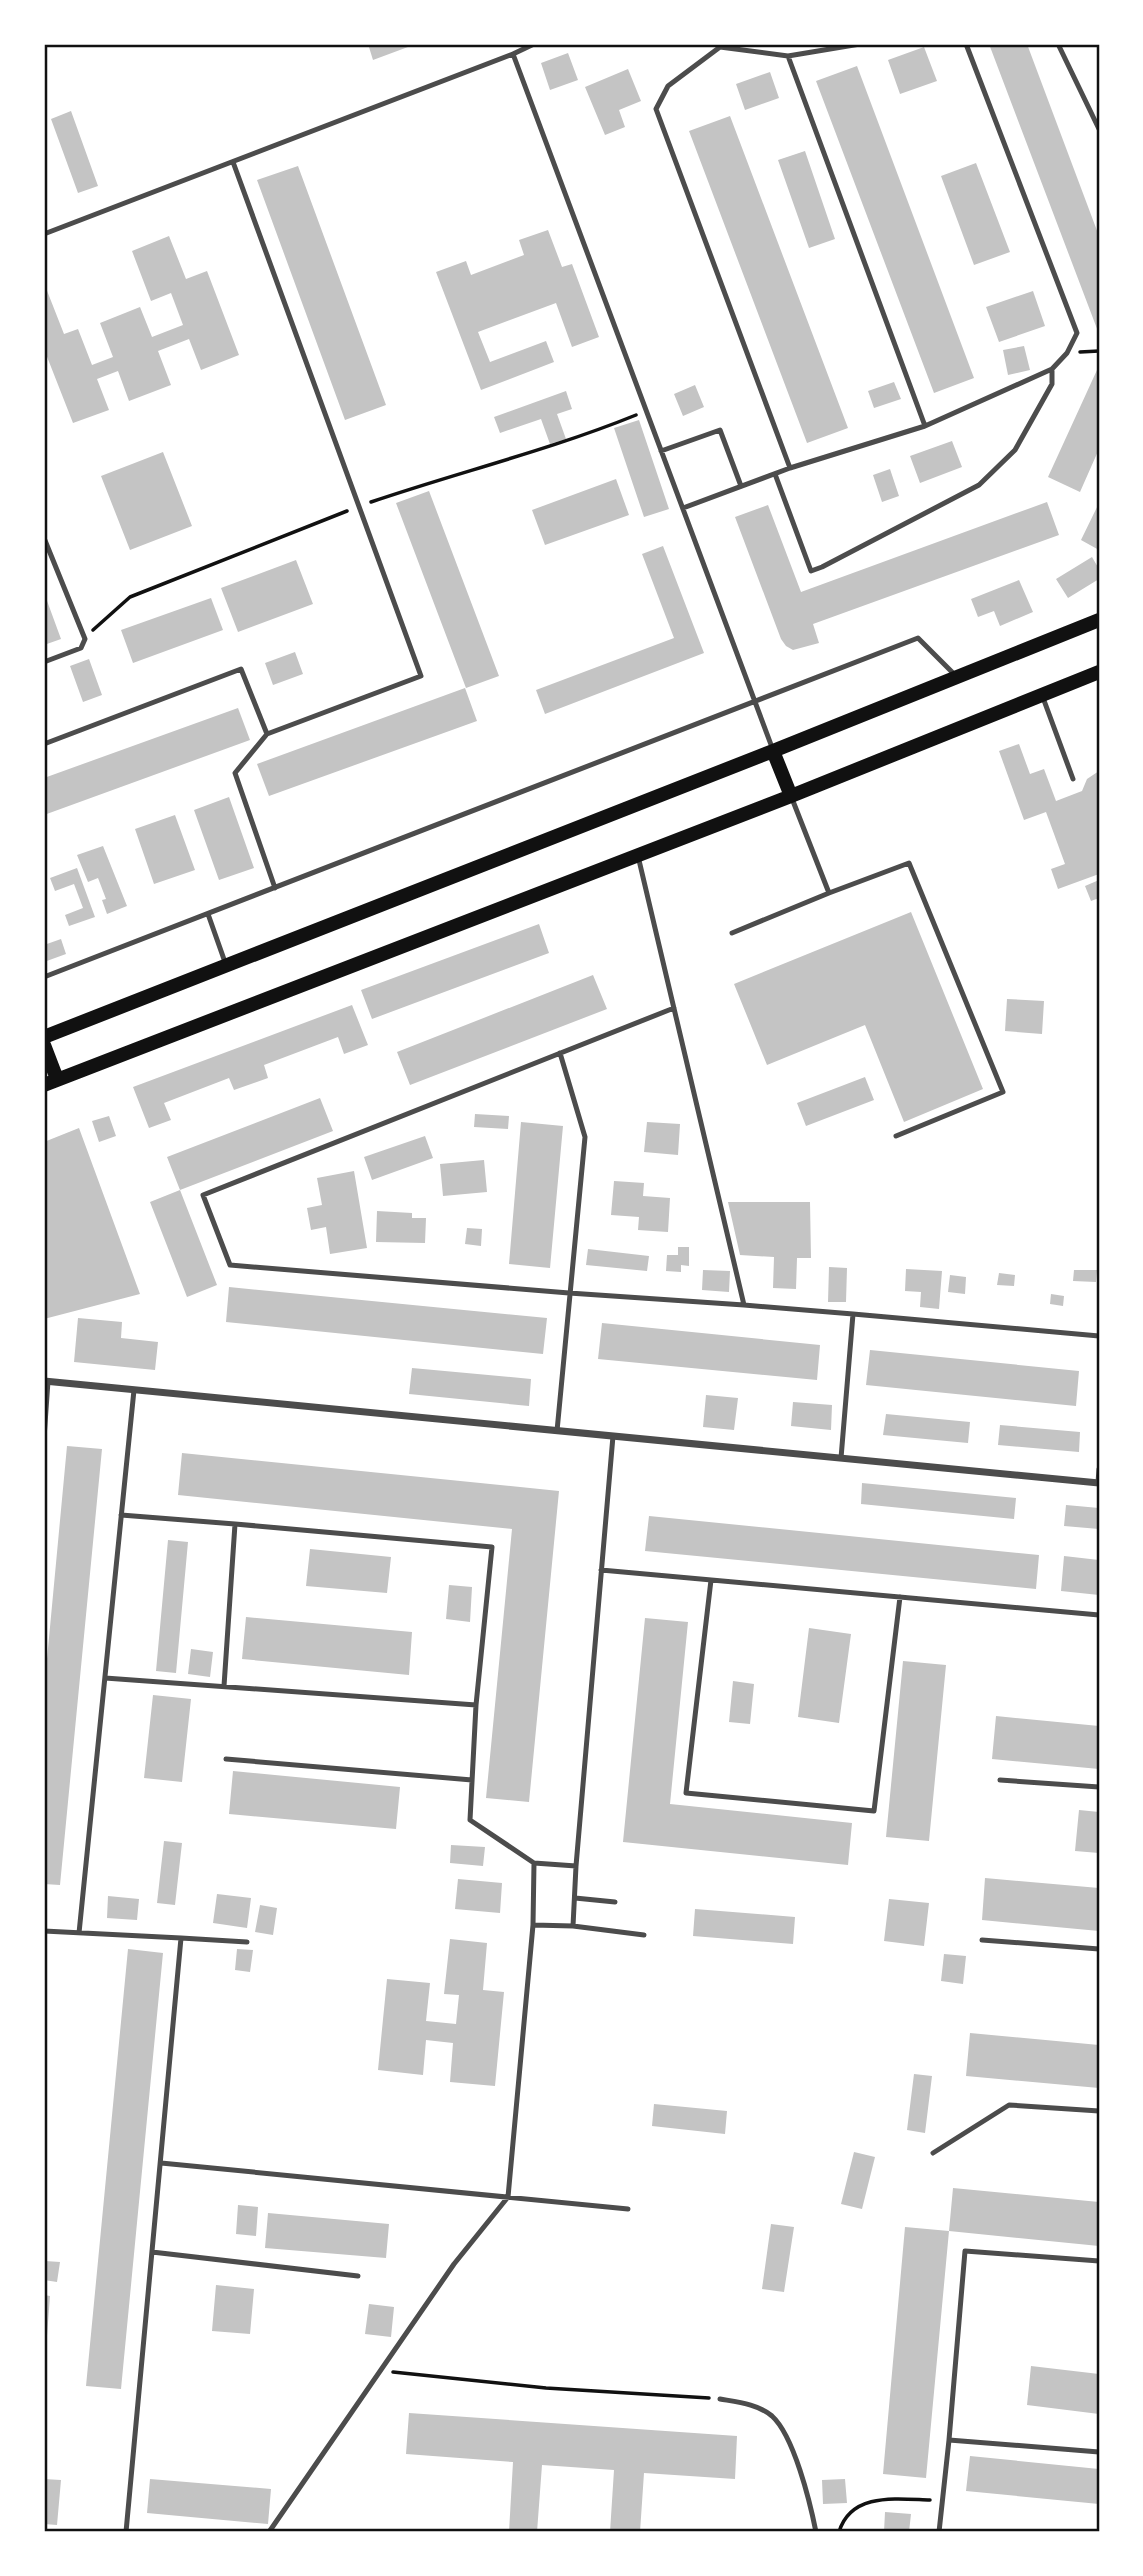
<svg xmlns="http://www.w3.org/2000/svg" width="1143" height="2576" viewBox="0 0 1143 2576" font-family="'Varela Round',sans-serif">
	<style>
		.building { fill: #c4c4c4 }
		.lines { fill: none; stroke-linecap: round; stroke-linejoin: round }
		.path { stroke: #111; stroke-width: 3.5 }
		.service { stroke: #4c4c4c; stroke-width: 5 }
		.minor { stroke: #4c4c4c; stroke-width: 7 }
		.secondary { stroke: #111; stroke-width: 14 }
		.neatline { fill: none; stroke: #111; stroke-width: 2.5 }
	</style>
	<rect width="100%" height="100%" fill="#fff"/>
	<path class="building" d="M368 44H416L373 60Z
		M989 44H1027L1099 236V334Z
		M924 47 937 81 900 94 888 60Z
		M568 53 578 80 550 90 541 63Z
		M857 66 974 378 934 393 816 81Z
		M628 69 641 101 619 110 625 127 605 135 585 87Z
		M770 72 779 98 745 110 736 84Z
		M71 111 98 186 78 193 51 119Z
		M730 116 848 428 807 443 689 131Z
		M805 151 835 239 809 248 778 160Z
		M976 163 1010 252 974 265 941 176Z
		M298 166 386 405 345 420 257 180Z
		M548 230 562 267 572 264 599 337 572 347 556 303 478 332 490 362 546 341 554 362 481 390 436 272 466 261 471 275 524 255 519 240Z
		M169 236 186 279 207 271 239 355 201 370 189 339 158 351 171 385 129 401 118 371 97 379 109 410 73 423 44 349V283L64 334 78 329 92 365 113 357 100 323 140 307 152 337 183 325 171 293 151 301 132 251Z
		M1033 291 1045 326 999 342 986 307Z
		M1024 346 1030 370 1008 375 1003 350Z
		M1097 370 1099 371V449L1080 492 1048 477Z
		M894 382 901 399 874 408 868 391Z
		M695 385 704 407 683 416 674 394Z
		M566 391 572 409 557 414 566 439 550 444 541 419 500 433 494 417Z
		M639 420 669 509 644 517 614 428Z
		M952 441 962 467 920 483 910 456Z
		M163 452 192 526 130 550 101 476Z
		M890 469 899 496 882 502 873 475Z
		M616 479 629 515 545 545 532 510Z
		M429 491 499 676 466 688 396 503Z
		M1047 502 1059 535 813 624 819 643 793 650 786 646 781 639 735 517 768 505 801 592Z
		M1099 503V550L1081 540Z
		M663 546 704 653 545 714 536 690 674 638 642 554Z
		M1092 557 1099 569V579L1068 598 1056 579Z
		M296 560 313 604 238 632 221 588Z
		M1019 580 1033 612 1000 626 994 611 978 617 971 599Z
		M46 598 61 639 44 645V599Z
		M211 598 223 630 133 663 121 630Z
		M295 652 303 674 273 685 265 663Z
		M89 659 102 695 83 702 70 666Z
		M465 688 477 721 269 796 257 764Z
		M238 708 250 740 44 815V778Z
		M1019 744 1030 774 1044 769 1056 801 1082 791 1087 779 1099 771V874L1058 889 1051 869 1065 864 1046 812 1024 820 999 751Z
		M229 797 254 868 219 880 194 810Z
		M175 815 195 870 154 884 135 829Z
		M103 846 127 906 107 914 102 900 106 899 98 878 88 882 77 855Z
		M77 868 95 917 69 926 65 915 83 908 74 884 55 891 50 878Z
		M1099 880V898L1091 901 1085 886Z
		M911 912 983 1089 904 1122 865 1025 767 1065 734 984Z
		M539 924 549 953 372 1019 361 990Z
		M61 939 66 954 44 962V945Z
		M593 975 607 1009 410 1085 397 1052Z
		M1007 999 1044 1001 1042 1034 1005 1031Z
		M352 1005 368 1045 344 1054 338 1037 264 1065 268 1078 234 1090 229 1078 164 1103 171 1120 149 1128 133 1087Z
		M865 1077 874 1100 806 1126 797 1103Z
		M320 1098 333 1131 180 1190 167 1157Z
		M475 1114 509 1116 508 1129 474 1127Z
		M109 1116 116 1136 99 1142 92 1121Z
		M521 1122 563 1126 550 1268 509 1264Z
		M647 1122 680 1124 678 1155 644 1152Z
		M79 1128 140 1294 44 1319V1142Z
		M425 1136 433 1158 372 1180 364 1157Z
		M484 1160 487 1192 443 1196 440 1164Z
		M354 1171 367 1248 330 1254 326 1227 311 1230 307 1208 322 1205 317 1178Z
		M614 1181 644 1183 643 1196 670 1198 668 1232 638 1230 639 1217 611 1215Z
		M180 1190 217 1285 187 1297 150 1202Z
		M728 1202H810L811 1258H797L796 1289 773 1288 774 1257 740 1255Z
		M377 1211 412 1213V1218H426L425 1243 376 1242Z
		M467 1228 482 1229 481 1246 465 1244Z
		M678 1247H689V1266L681 1265V1272L666 1271 667 1255H678Z
		M588 1249 649 1256 647 1271 586 1265Z
		M829 1267 847 1268 846 1302H828Z
		M906 1269 942 1271 939 1309 920 1307 921 1292 905 1291Z
		M703 1270 730 1271 729 1292 702 1290Z
		M1074 1270H1097L1096 1282 1073 1281Z
		M999 1273 1015 1275 1014 1286 997 1285Z
		M950 1275 966 1277 965 1294 948 1292Z
		M229 1287 547 1318 543 1354 226 1322Z
		M1051 1294 1064 1296 1063 1306 1050 1304Z
		M78 1318 122 1322 121 1338 158 1342 155 1370 74 1362Z
		M602 1323 820 1345 817 1380 598 1359Z
		M870 1350 1079 1371 1076 1406 866 1385Z
		M412 1368 531 1379 529 1406 409 1394Z
		M706 1395 738 1398 734 1430 703 1427Z
		M793 1402 832 1405 831 1430 791 1426Z
		M886 1414 970 1422 968 1443 883 1435Z
		M1000 1425 1080 1432 1079 1452 998 1445Z
		M67 1446 102 1449 60 1885 44 1884V1691Z
		M182 1453 559 1491 529 1802 486 1798 512 1529 178 1495Z
		M862 1483 1016 1498 1014 1519 861 1504Z
		M1066 1505 1099 1508V1529L1064 1526Z
		M649 1516 1039 1555 1036 1589 645 1551Z
		M168 1540 188 1542 176 1673 156 1671Z
		M310 1549 391 1557 387 1593 306 1586Z
		M1064 1556 1099 1560V1595L1061 1591Z
		M449 1585 472 1587 470 1622 446 1619Z
		M246 1617 412 1632 409 1675 242 1659Z
		M645 1618 688 1622 670 1804 852 1823 848 1865 623 1842Z
		M809 1628 851 1634 839 1723 798 1717Z
		M191 1649 213 1652 210 1677 188 1674Z
		M903 1661 946 1665 929 1841 886 1837Z
		M733 1681 754 1684 750 1724 729 1722Z
		M153 1695 191 1699 182 1782 144 1778Z
		M996 1716 1099 1726V1769L992 1759Z
		M233 1771 400 1787 396 1829 229 1814Z
		M1079 1810 1099 1812V1853L1075 1851Z
		M164 1841 182 1843 175 1905 157 1903Z
		M451 1845 485 1847 483 1866 450 1863Z
		M985 1878 1099 1888V1931L982 1920Z
		M458 1879 502 1883 500 1913 455 1909Z
		M217 1894 251 1898 247 1928 213 1923Z
		M108 1896 139 1899 137 1920 107 1918Z
		M889 1899 929 1903 924 1946 884 1941Z
		M260 1905 277 1908 273 1935 255 1932Z
		M695 1909 795 1917 793 1944 693 1936Z
		M450 1939 487 1943 483 1990 504 1992 495 2086 450 2082 453 2043 426 2040 423 2075 378 2070 387 1979 430 1983 426 2021 456 2024 459 1995 444 1994Z
		M128 1949 163 1953 121 2389 86 2386Z
		M237 1949 253 1950 250 1972 235 1970Z
		M944 1954 966 1956 963 1984 941 1981Z
		M970 2033 1099 2045V2088L966 2076Z
		M914 2074 932 2076 925 2133 907 2130Z
		M654 2104 727 2111 725 2134 652 2126Z
		M854 2152 875 2157 862 2209 841 2204Z
		M953 2188 1099 2202V2246L949 2231Z
		M238 2205 258 2207 256 2236 236 2234Z
		M268 2213 389 2224 386 2258 265 2248Z
		M771 2224 794 2227 784 2292 762 2289Z
		M905 2227 949 2231 926 2478 883 2474Z
		M45 2261 60 2262 57 2282 44 2280Z
		M216 2285 254 2289 250 2334 212 2331Z
		M44 2295 50 2296 46 2349H44Z
		M369 2304 394 2307 391 2337 365 2334Z
		M1031 2366 1099 2374V2414L1027 2405Z
		M409 2413 737 2436 735 2479 644 2473 640 2532H610L614 2470 542 2465 537 2532H509L513 2462 406 2454Z
		M970 2456 1099 2469V2504L966 2491Z
		M44 2479 61 2480 57 2525 44 2524Z
		M150 2479 271 2489 268 2524 147 2513Z
		M845 2479 847 2503 823 2504 822 2480Z
		M885 2512 911 2514 909 2532H884Z"/>
	<g class="lines">
		<path class="path" d="M1080 352 1099 351
			M371 502C459 472 550 450 636 415
			M93 630 130 597 347 511
			M393 2372 546 2388 709 2398
			M839 2532C851 2492 897 2499 930 2500"/>
		<path class="service" d="M1058 44 1099 129
			M720 47 788 56 860 44
			M513 54 534 44
			M788 56 925 426 790 468
			M44 234 513 54 773 750
			M925 426 1052 369
			M661 451 720 430 741 486
			M775 474 811 571 822 567 979 485 1015 450 1052 384V369L1067 353 1077 333 966 44
			M683 508 790 468 656 109 668 86 720 47 719 44
			M44 538 85 639 81 648 44 662
			M1042 695 1073 779
			M267 734 235 773 275 888
			M44 744 241 669 267 734 421 676 233 162
			M791 796 829 893 909 863 1003 1092 896 1136
			M638 856 744 1305 853 1314 841 1458
			M208 914 226 965
			M732 933 829 893
			M44 977 918 638 955 675
			M674 1008 203 1195 230 1265 569 1293 744 1305
			M853 1314 1099 1336
			M557 1431 585 1137 560 1053
			M44 1438 48 1381
			M1098 1483 1099 1469
			M121 1515 235 1524
			M601 1570 1099 1615
			M711 1580 686 1793 874 1811 900 1597
			M105 1678 476 1705 470 1820 534 1863 533 1925
			M224 1686 235 1524 492 1547 476 1705
			M226 1759 472 1780
			M1000 1780 1099 1787
			M534 1863 576 1866 613 1436
			M575 1898 615 1902
			M573 1926 576 1866
			M44 1931 181 1938 126 2532
			M79 1933 134 1390
			M181 1938 247 1942
			M982 1940 1099 1949
			M933 2153 1009 2105 1099 2111
			M161 2163 628 2209
			M152 2252 358 2276
			M1099 2261 965 2251 949 2440 1099 2452
			M720 2399C737 2402 758 2404 772 2416 794 2436 810 2502 816 2532
			M269 2532 454 2264 508 2197 533 1925 573 1926 644 1935
			M939 2532 949 2440"/>
		<path class="minor" d="M44 1381 1099 1483"/>
		<path class="secondary" d="M773 751 791 796
			M44 1037 773 751 1099 620
			M44 1045 57 1079
			M44 1085 791 796 1099 672"/>
	</g>
	<rect width="1143" height="2576" fill="none" stroke="#ffffff" stroke-width="91"/>
	<rect x="46" y="46" width="1052" height="2484" class="neatline"/>
</svg>
